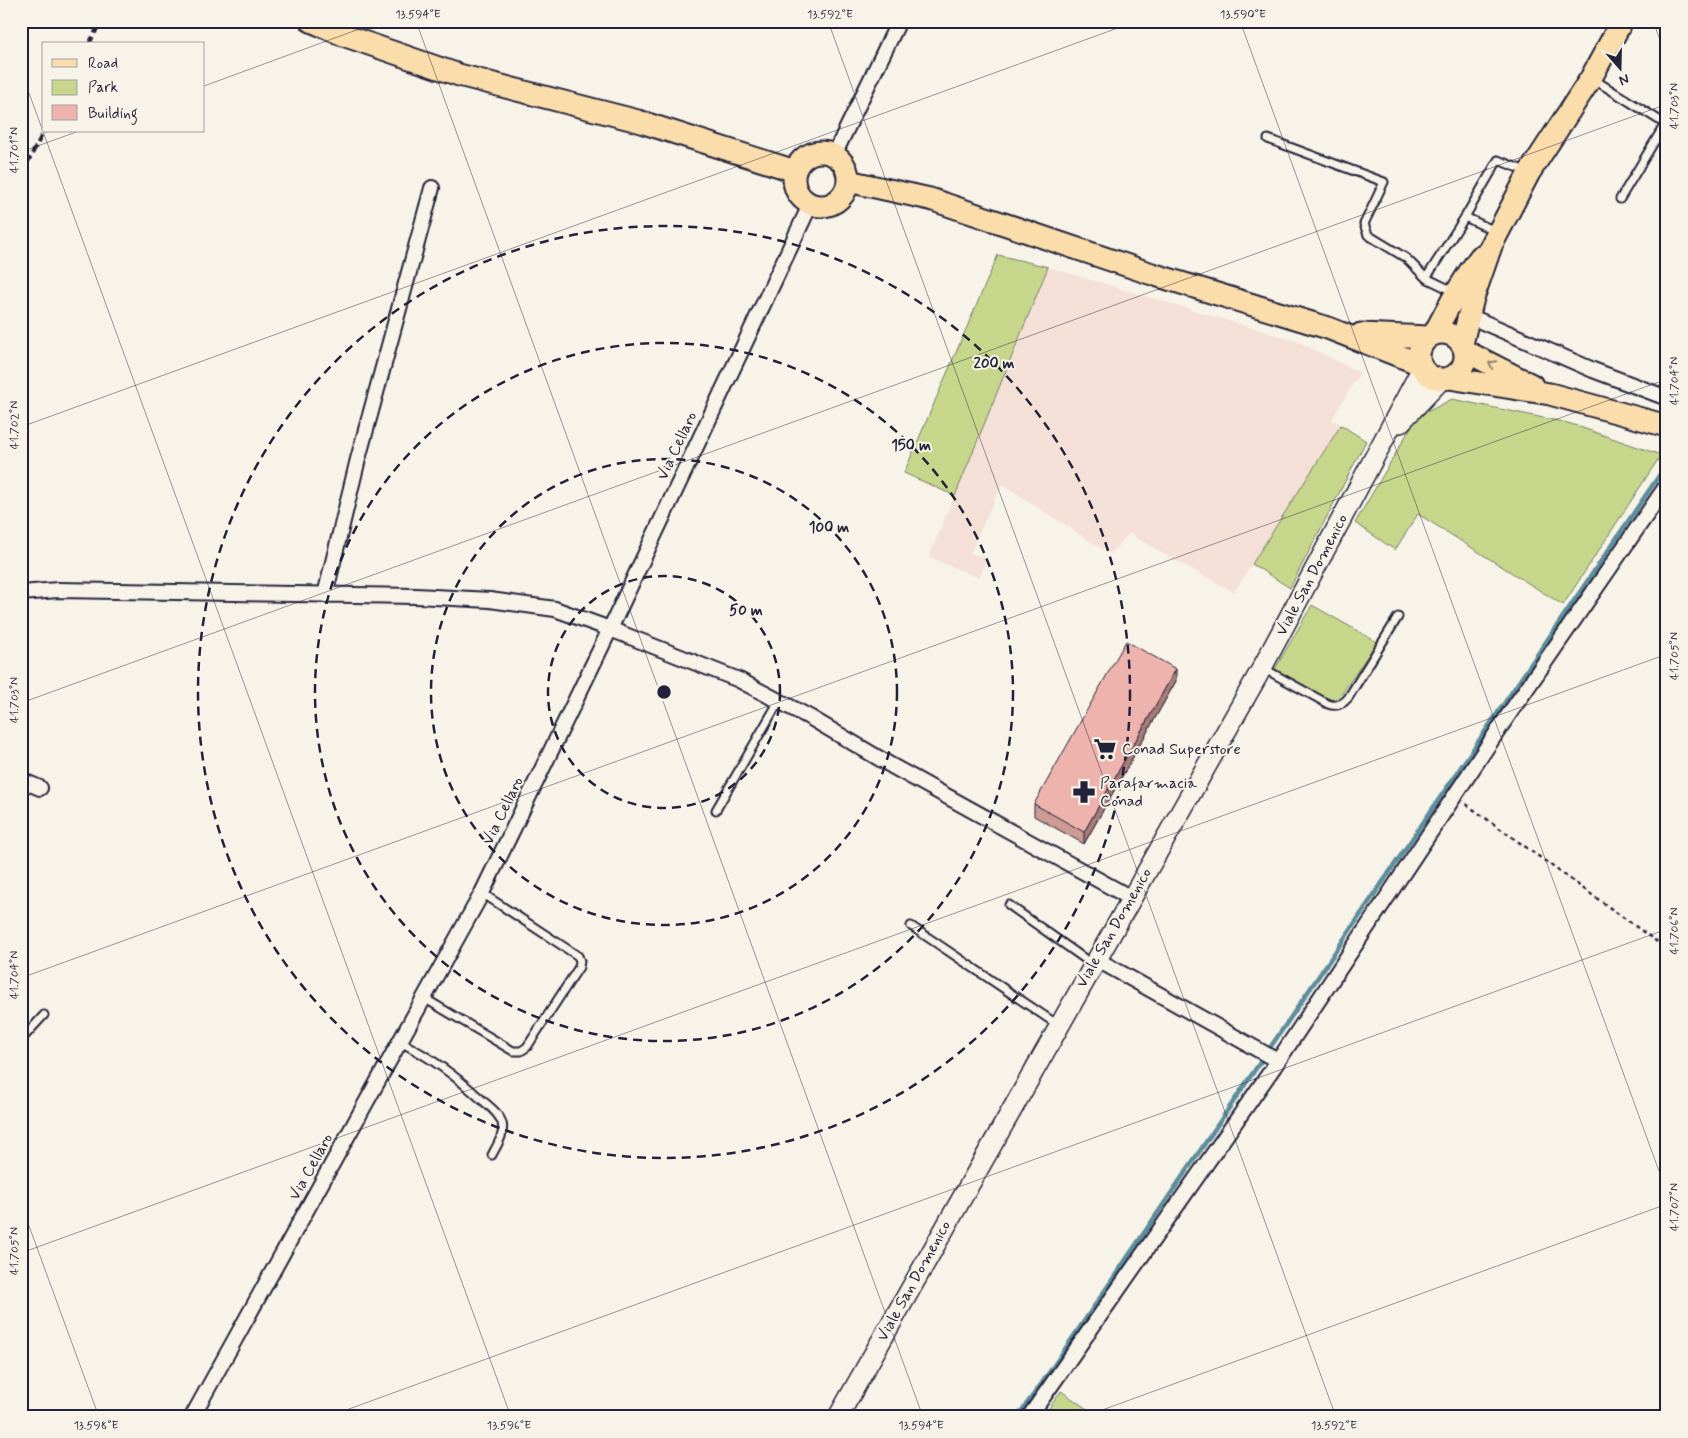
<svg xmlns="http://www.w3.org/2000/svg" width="1688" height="1438" viewBox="0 0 1688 1438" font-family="Mynerve,sans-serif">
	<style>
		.built { fill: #f4e0d6 }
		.green { fill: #c6d78c; stroke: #747c64 }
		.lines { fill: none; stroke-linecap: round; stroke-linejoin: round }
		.stream { stroke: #5c8d9d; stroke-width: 4.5 }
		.lane-casing { stroke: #22223b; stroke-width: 11 }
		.street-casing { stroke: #22223b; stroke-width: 18 }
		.secondary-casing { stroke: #22223b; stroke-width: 22 }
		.primary-casing { stroke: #22223b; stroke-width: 25 }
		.path { stroke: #22223b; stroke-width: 2.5; stroke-dasharray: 4 4; stroke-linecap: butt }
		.lane { stroke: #f7f3e8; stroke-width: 7 }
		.street { stroke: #f7f3e8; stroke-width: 14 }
		.secondary { stroke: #f7f3e8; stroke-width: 19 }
		.primary { stroke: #faddab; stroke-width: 21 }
		.rail { stroke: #22223b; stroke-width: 4; stroke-dasharray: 8 4; stroke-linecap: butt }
		.wall { fill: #cd9a94; stroke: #22223b }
		.shaded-wall { fill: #a77d78; stroke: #22223b }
		.building { fill: #eeb3ac; stroke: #22223b }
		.oneway { stroke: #8e8073 }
		.ticks { fill: none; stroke: #22223b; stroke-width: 1; stroke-opacity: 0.45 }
		.ring { fill: none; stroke: #22223b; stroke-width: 2.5; stroke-dasharray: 9 6 }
		.labels { text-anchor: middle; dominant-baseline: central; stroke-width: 4; stroke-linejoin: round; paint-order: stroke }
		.street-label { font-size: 16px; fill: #22223b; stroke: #f7f3e8 }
		.poi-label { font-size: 16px; fill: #22223b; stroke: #f7f3e8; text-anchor: start }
		.centre { fill: #22223b; stroke: #f7f3e8; stroke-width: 2.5 }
		.ring-label { font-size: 15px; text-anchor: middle; font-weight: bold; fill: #22223b; stroke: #f7f3e8; stroke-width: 4; stroke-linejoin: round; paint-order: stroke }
		.neatline { fill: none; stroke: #22223b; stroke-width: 2 }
		.ticks-label { font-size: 12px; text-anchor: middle; fill: #22223b }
	</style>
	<rect width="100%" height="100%" fill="#f7f3e8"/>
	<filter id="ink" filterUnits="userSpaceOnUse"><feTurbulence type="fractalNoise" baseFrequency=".02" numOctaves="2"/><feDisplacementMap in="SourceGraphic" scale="10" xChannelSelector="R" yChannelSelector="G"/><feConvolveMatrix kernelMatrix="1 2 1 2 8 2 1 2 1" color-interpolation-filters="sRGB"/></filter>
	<g filter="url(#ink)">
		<path class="built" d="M1048 267 1299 342 1360 373 1332 419 1341 425 1234 592 1160 552 1129 533 1110 554 1002 484 970 553 987 559 979 578 929 557Z"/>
		<path class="green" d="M998 255 1048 267 955 496 904 473Z
			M1452 399 1568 423 1661 455 1563 605 1418 514 1395 550 1355 523 1414 422 1425 413Z
			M1341 425 1366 441 1290 588 1252 564Z
			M1312 605 1377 642 1339 698 1334 700 1327 698 1275 669Z
			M1061 1391 1099 1417H1043Z"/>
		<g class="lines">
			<path class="stream" d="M1017 1417 1042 1383 1667 464"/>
			<defs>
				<path id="lane" d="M1593 79 1667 125
					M1268 139 1384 182 1364 224 1368 235 1406 258 1426 278 1455 292
					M1620 199 1665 124
					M1465 217 1497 232
					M1426 278 1465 217 1498 160 1528 172
					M1263 668 1328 704C1336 707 1342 705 1348 698L1398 617
					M716 810 779 701
					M1009 905 1092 964
					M911 926 1058 1025
					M424 998 513 1051H521L527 1047 579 967 580 961 578 956 482 893
					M21 1040 44 1015
					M400 1042C431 1057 457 1077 482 1100 489 1106 499 1113 502 1123 505 1134 497 1145 492 1155"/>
				<path id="street" d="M834 155 899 21
					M1469 316 1593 370 1667 398
					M21 593 58 590 416 596 490 600 555 609 610 629 739 680 811 718 892 766 1131 898
					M325 595 358 459 432 188
					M21 780 40 788
					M1096 959 1278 1061
					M192 1417 482 893 610 629 811 203
					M1029 1417 1278 1061 1507 717 1667 485
					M1665 1417 1667 1416"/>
				<path id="secondary" d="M1400 423 1442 379
					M838 1417 1262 668 1422 368"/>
				<path id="primary" d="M311 21 343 35 459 75 638 121 795 171
					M794 179a27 27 0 1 1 54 0a27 27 0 1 1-54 0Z
					M848 181 930 199 1152 274 1328 328 1420 364
					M1419 356a23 23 0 1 1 46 0a23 23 0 1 1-46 0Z
					M1361 334 1428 337
					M1434 334C1449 306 1461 282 1480 257
					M1462 344 1473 298 1491 246 1529 173 1591 78 1622 21
					M1465 351 1532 385
					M1449 378 1550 394 1667 426"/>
			</defs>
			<use href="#lane" class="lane-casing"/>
			<use href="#street" class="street-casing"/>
			<use href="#secondary" class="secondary-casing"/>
			<use href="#primary" class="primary-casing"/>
			<path class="path" d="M1466 804 1667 949"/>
			<use href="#lane" class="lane"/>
			<use href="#street" class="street"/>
			<use href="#secondary" class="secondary"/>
			<use href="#primary" class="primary"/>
			<path class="rail" d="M89 44 101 21
				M21 175 44 131"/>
		</g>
		<path class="wall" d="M1176 681 1084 844 1034 816V804Z"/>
		<path class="shaded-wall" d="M1176 669V681L1084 844V832Z"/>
		<path class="building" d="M1126 641 1176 669 1084 832 1034 804Z"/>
		<defs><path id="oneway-chevron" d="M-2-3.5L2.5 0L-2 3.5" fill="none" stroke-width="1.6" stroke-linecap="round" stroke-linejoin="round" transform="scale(1.25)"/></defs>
		<use class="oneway" href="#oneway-chevron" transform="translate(1492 364) rotate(-153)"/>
	</g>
	<path class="ticks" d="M416 21 923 1417M828 21 1336 1417M1240 21 1667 1193M1653 21 1667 59M21 71 511 1417M204 86 381 21M21 152 79 131M21 427 1137 21M21 703 1667 104M21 978 1667 379M21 1204 99 1417M21 1253 1667 654M327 1417 1667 929M1083 1417 1667 1204"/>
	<g class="ring">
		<circle cx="664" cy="692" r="116"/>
		<circle cx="664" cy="692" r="233"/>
		<circle cx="664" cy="692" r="349"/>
		<circle cx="664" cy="692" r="466"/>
	</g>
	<defs>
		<symbol id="supermarket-bare" viewBox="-9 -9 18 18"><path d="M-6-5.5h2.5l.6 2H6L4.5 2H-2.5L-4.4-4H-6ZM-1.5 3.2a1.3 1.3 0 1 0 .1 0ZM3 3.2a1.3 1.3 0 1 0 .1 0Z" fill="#22223b" stroke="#f7f3e8" stroke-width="2.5" paint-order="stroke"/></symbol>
		<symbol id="pharmacy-bare" viewBox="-9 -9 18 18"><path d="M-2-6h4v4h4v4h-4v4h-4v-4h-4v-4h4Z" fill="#22223b" stroke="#f7f3e8" stroke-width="2.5" paint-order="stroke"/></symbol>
	</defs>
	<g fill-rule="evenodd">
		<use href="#supermarket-bare" x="1089" y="733" width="32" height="32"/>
		<use href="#pharmacy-bare" x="1068" y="776" width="32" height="32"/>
	</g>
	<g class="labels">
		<g class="street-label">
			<text transform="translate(677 446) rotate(-65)">Via Cellaro</text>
			<text transform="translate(1312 575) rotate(-62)">Viale San Domenico</text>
			<text transform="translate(503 811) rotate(-64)">Via Cellaro</text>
			<text transform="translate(1114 928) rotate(-60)">Viale San Domenico</text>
			<text transform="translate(311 1167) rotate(-61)">Via Cellaro</text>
			<text transform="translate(914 1281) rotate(-61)">Viale San Domenico</text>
		</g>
		<g class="poi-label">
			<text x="1122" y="749">Conad Superstore</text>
			<text x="1100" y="783">Parafarmacia<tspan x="1100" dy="18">Conad</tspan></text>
		</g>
	</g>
	<circle cx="664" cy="692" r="8" class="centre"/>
	<g class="ring-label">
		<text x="994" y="368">200 m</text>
		<text x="911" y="450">150 m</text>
		<text x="829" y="532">100 m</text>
		<text x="746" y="615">50 m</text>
	</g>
	<rect width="1688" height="1438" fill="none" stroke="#f7f3e8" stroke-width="55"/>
	<rect x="42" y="42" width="162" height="90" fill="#f7f3e8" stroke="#a29fa3"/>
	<rect x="52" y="59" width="25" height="8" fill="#faddab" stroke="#a29fa3"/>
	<text x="88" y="68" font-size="15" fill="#22223b">Road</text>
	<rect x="52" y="80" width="25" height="15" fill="#c6d78c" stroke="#a29fa3"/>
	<text x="88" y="92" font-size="15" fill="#22223b">Park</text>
	<rect x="52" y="105" width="25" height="15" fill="#eeb3ac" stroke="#a29fa3"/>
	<text x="88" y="118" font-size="15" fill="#22223b">Building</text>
	<g transform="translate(1620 68) rotate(160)" stroke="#f7f3e8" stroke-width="4" paint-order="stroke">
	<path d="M0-4L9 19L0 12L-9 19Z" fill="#22223b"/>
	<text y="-8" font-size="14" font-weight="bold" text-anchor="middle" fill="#22223b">N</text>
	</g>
	<rect x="28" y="28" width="1632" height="1382" class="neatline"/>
	<g class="ticks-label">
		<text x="418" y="18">13.594°E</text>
		<text x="830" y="18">13.592°E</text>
		<text x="1243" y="18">13.590°E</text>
		<text transform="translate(1674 106) rotate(-90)" y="4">41.703°N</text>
		<text transform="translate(14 150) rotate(-90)" y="4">41.701°N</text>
		<text transform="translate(1674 381) rotate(-90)" y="4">41.704°N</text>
		<text transform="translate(14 425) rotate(-90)" y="4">41.702°N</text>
		<text transform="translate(1674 656) rotate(-90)" y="4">41.705°N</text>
		<text transform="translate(14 700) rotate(-90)" y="4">41.703°N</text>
		<text transform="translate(1674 931) rotate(-90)" y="4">41.706°N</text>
		<text transform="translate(14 975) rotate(-90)" y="4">41.704°N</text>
		<text transform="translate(1674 1207) rotate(-90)" y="4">41.707°N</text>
		<text transform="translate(14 1251) rotate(-90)" y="4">41.705°N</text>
		<text x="96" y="1429">13.598°E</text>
		<text x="509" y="1429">13.596°E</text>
		<text x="921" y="1429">13.594°E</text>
		<text x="1334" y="1429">13.592°E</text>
	</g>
</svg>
